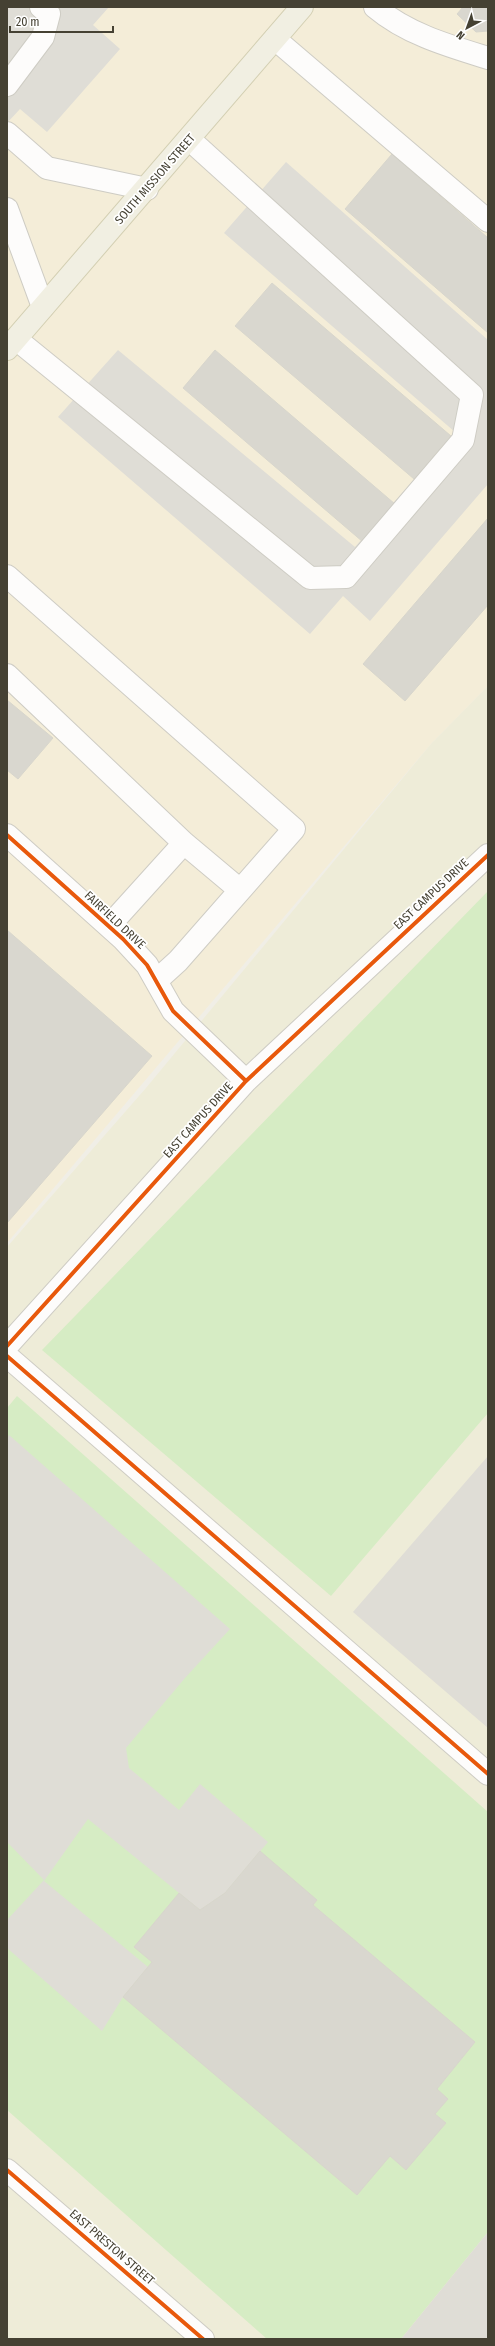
<svg xmlns="http://www.w3.org/2000/svg" width="495" height="2346" viewBox="0 0 495 2346" font-family="'Fira Sans Condensed',sans-serif">
	<style>
		.commercial { fill: #f4edd8 }
		.education { fill: #eeecd8 }
		.green { fill: #d6ecc4 }
		.parking { fill: #dfddd6 }
		.building { fill: #d9d7cf; stroke: #d8d6cc }
		.lines { fill: none; stroke-linecap: round; stroke-linejoin: round }
		.minor-casing { stroke: #ceccc4; stroke-width: 24 }
		.major-casing { stroke: #d3cfb2; stroke-width: 24 }
		.minor { stroke: #fdfcfb; stroke-width: 22 }
		.major { stroke: #f1efe2; stroke-width: 22 }
		.cycleway-casing { stroke: #fff; stroke-width: 6 }
		.cycleway { stroke: #e8590c; stroke-width: 4 }
		.labels { text-anchor: middle; dominant-baseline: central; stroke-width: 3.5; stroke-linejoin: round; paint-order: stroke }
		.street-label { font-size: 12px; fill: #454133; stroke: #fff }
	</style>
	<rect width="100%" height="100%" fill="#f0eee6"/>
	<path class="commercial" d="M7 7H488V686L431 744 7 1243Z"/>
	<path class="education" d="M488 686V2339H7V1247L146 1088 431 744Z"/>
	<path class="green" d="M488 891V1413L331 1596 42 1350Z
		M17 1396 488 1812V2232L401 2339H267L7 2110V1408Z"/>
	<path class="parking" d="M7 7H109L93 25 120 49 47 132 20 109 7 123Z
		M286 162 488 340V484L370 621 343 596 310 634 58 417 118 350 355 547 455 432 224 233Z
		M9 1435 230 1629 185 1678 126 1748 129 1768 179 1810 200 1784 268 1842 225 1893 200 1910 88 1819 44 1881 148 1967 123 1997 102 2031 7 1948V1920L44 1880 7 1842V1438Z
		M488 1456V1728L353 1612Z
		M488 2232V2339H401Z"/>
	<path class="building" d="M463 7H488V31L476 32 457 14Z
		M392 154 488 238V333L345 209Z
		M272 283 451 436 414 479 235 326Z
		M215 350 395 504 363 542 183 388Z
		M488 518V605L405 701 363 664Z
		M7 700 53 738 18 779 7 770Z
		M7 930 152 1056 7 1223Z
		M260 1851 317 1900 313 1905 475 2042 437 2089 448 2099 435 2114 446 2123 406 2170 390 2156 357 2195 123 1997 152 1962 134 1947 179 1893 200 1910 225 1893Z"/>
	<g class="lines">
		<defs>
			<path id="minor" d="M375 7C407 34 449 46 488 58
				M275 39 488 221
				M7 85 43 37 49 14 41 7
				M7 133 47 168 147 189
				M7 209 43 307
				M16 339 310 578 346 577 463 440 472 395 189 139
				M7 576 294 829 178 961 156 981
				M7 675 184 843 240 890
				M7 835 123 939 147 965 173 1011 246 1081
				M109 926 184 843
				M7 1346 246 1081 488 855
				M7 1356 488 1774
				M7 2170 203 2339"/>
			<path id="major" d="M7 349 302 7"/>
		</defs>
		<use href="#minor" class="minor-casing"/>
		<use href="#major" class="major-casing"/>
		<use href="#minor" class="minor"/>
		<use href="#major" class="major"/>
		<defs>
			<path id="cycleway" d="M7 835 123 939 147 965 173 1011 246 1081
				M7 1346 246 1081 488 855
				M7 1356 488 1774
				M7 2170 203 2339"/>
		</defs>
		<use href="#cycleway" class="cycleway-casing"/>
		<use href="#cycleway" class="cycleway"/>
	</g>
	<g class="labels">
		<g class="street-label">
			<text transform="translate(155 179) rotate(-49)">SOUTH MISSION STREET</text>
			<text transform="translate(431 894) rotate(-43)">EAST CAMPUS DRIVE</text>
			<text transform="translate(115 920) rotate(43)">FAIRFIELD DRIVE</text>
			<text transform="translate(198 1120) rotate(-48)">EAST CAMPUS DRIVE</text>
			<text transform="translate(112 2247) rotate(41)">EAST PRESTON STREET</text>
		</g>
	</g>
	<rect width="495" height="2346" fill="none" stroke="#454133" stroke-width="16"/>
	<g transform="translate(467 28) rotate(221)" stroke="#ffffff" stroke-width="3" paint-order="stroke">
	<path d="M0-3L7 15L0 10L-7 15Z" fill="#454133"/>
	<text y="-6" font-size="11" font-weight="bold" text-anchor="middle" fill="#454133">N</text>
	</g>
	<path d="M10 26v6h103v-6" fill="none" stroke="#454133" stroke-width="2"/>
	<text x="16" y="26" font-size="12" fill="#454133" stroke="#ffffff" stroke-width="3" paint-order="stroke">20 m</text>
</svg>
